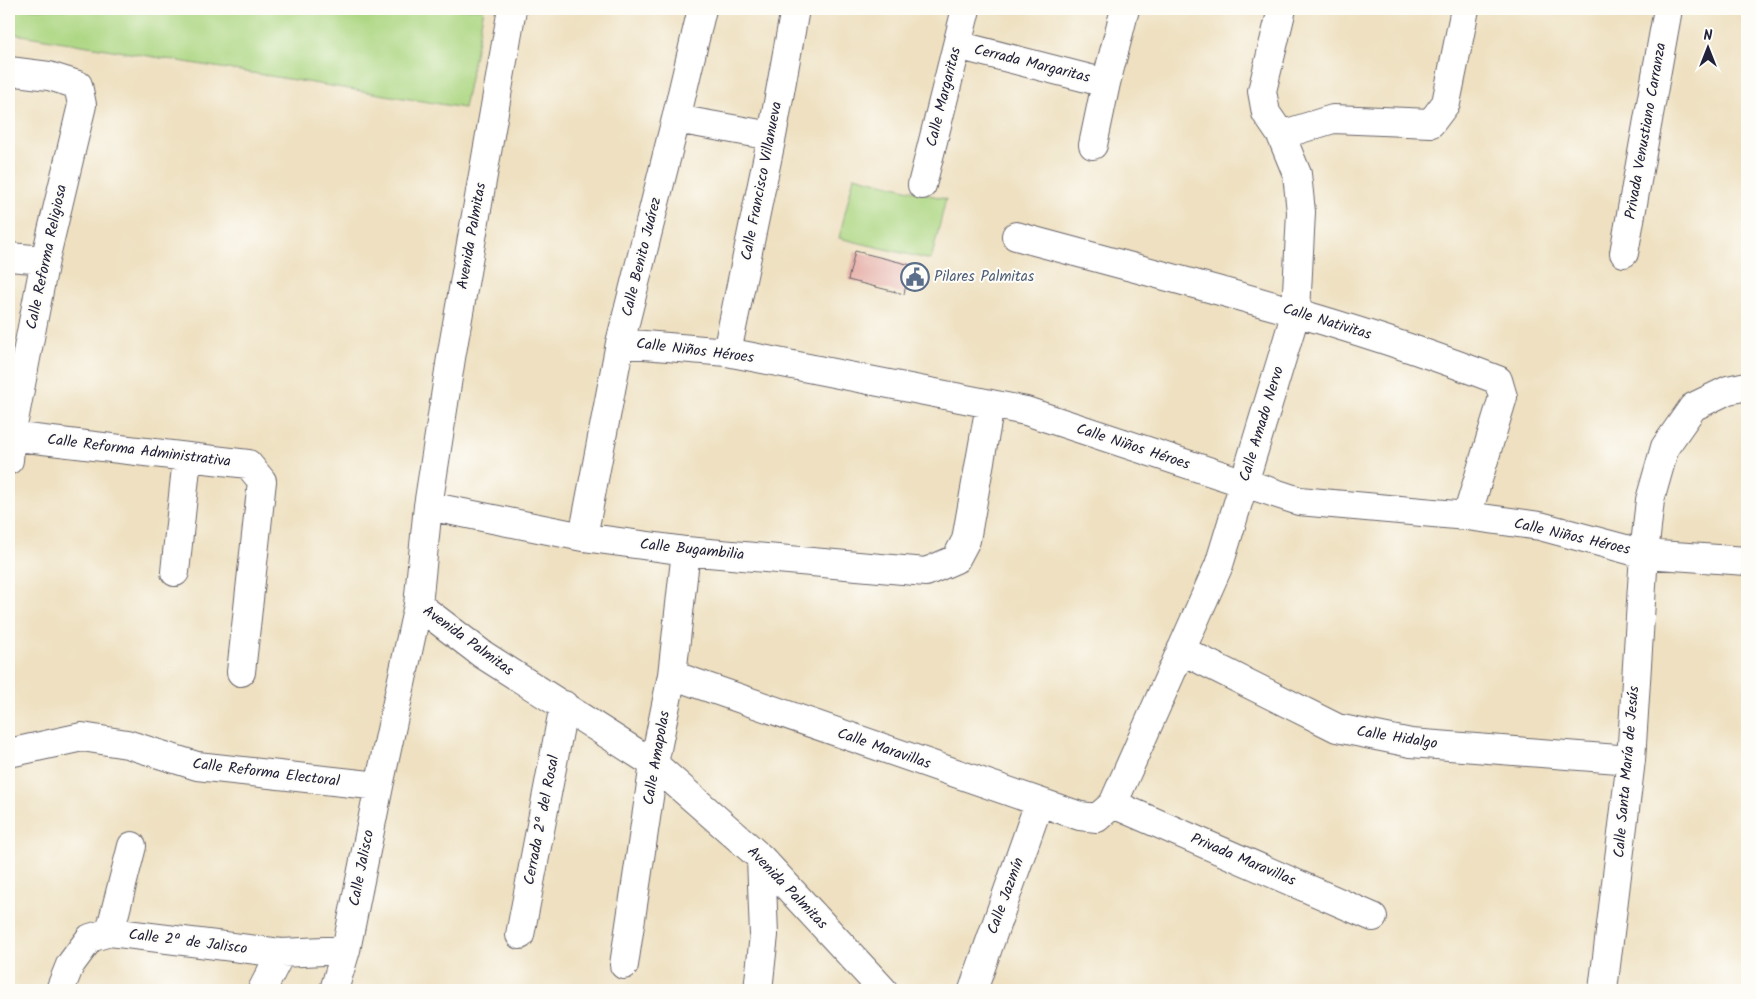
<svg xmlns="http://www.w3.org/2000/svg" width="1756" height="999" viewBox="0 0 1756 999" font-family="Kalam,sans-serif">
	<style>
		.green { fill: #add783; stroke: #687c5f }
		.building { fill: #e6b0a9 }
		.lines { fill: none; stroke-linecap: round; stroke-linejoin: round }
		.minor-casing { stroke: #69646a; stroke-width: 30 }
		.minor { stroke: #fff; stroke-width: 28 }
		.labels { text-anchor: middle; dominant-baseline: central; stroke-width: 4; stroke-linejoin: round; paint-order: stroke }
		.street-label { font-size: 15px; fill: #22223b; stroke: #fdfcf7 }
		.service-label { font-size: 15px; fill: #4e5e75; stroke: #fdfcf7; text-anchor: start }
	</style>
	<rect width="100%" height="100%" fill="#fdfcf7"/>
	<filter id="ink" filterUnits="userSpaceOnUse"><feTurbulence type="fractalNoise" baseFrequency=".02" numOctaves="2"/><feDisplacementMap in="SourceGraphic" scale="10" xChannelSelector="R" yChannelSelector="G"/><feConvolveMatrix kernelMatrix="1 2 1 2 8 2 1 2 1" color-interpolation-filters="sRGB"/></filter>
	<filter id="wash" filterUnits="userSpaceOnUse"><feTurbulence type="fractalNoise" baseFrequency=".0096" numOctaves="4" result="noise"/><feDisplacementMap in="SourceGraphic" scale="20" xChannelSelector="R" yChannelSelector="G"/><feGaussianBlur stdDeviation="1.12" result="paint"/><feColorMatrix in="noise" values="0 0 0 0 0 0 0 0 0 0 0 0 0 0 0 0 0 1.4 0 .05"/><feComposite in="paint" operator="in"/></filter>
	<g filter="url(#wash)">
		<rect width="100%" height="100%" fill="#eee0c0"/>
		<path class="green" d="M9 9H484L464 108 9 33Z
			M854 176 946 199 931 260 839 238Z"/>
		<g id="blocks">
			<path class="building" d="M855 251 911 265 904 294 848 280Z"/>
		</g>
	</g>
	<g filter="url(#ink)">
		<use href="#blocks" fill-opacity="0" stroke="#69646a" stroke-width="1"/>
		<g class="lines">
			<defs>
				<path id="minor" d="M957 45 1106 83
					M9 71 49 76 78 85 82 105 45 260 11 436 9 460
					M676 119 772 136
					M1281 135 1333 119 1431 123 1446 103 1465 9
					M1093 145 1106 83 1125 9
					M922 185 966 9
					M1016 236C1177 280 1341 319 1498 380L1503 397 1467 516
					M1624 253 1668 9
					M9 257 45 260
					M620 343 727 352 1026 411 1299 501 1467 516 1540 526 1644 554 1747 561
					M727 352 772 136 795 9
					M9 436 248 464 262 481 241 672
					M428 506 583 537 686 551 926 572 956 559 966 540 990 405
					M583 537 620 343 676 119 702 9
					M175 572 187 458
					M418 605 482 654 654 764 761 858 883 990
					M1181 650 1337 728 1411 743 1631 760
					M672 675 1080 816 1097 818 1113 804 1219 565 1296 312 1301 212 1297 174 1281 135 1266 113 1262 91 1282 9
					M9 753 82 737 127 744 197 766 379 786
					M1113 804 1373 917
					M110 932 132 846
					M520 935 564 705
					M624 965 654 764 672 675 686 551
					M60 990 70 965 90 938 110 932 281 953 346 950
					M262 990 281 953
					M334 990 346 950 379 786 418 605 428 506 451 358 512 9
					M758 990 764 935 761 858
					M973 990 1039 803
					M1603 990 1631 760 1644 554 1650 500 1665 447 1693 407 1728 390 1747 386"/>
			</defs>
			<use href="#minor" class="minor-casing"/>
			<use href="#minor" class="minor"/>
		</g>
	</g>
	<defs>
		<symbol id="civic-ring" viewBox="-11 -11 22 22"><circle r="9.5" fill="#fdfcf7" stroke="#5c6f8a" stroke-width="1.5"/><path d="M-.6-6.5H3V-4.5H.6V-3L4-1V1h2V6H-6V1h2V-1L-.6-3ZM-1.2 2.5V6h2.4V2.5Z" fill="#5c6f8a"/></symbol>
	</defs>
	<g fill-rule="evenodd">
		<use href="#civic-ring" x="899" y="261" width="32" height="32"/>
	</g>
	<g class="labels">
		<g class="street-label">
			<text transform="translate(1032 64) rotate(14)">Cerrada Margaritas</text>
			<text transform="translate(944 97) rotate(-76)">Calle Margaritas</text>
			<text transform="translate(1646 131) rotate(-80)">Privada Venustiano Carranza</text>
			<text transform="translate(762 181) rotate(-79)">Calle Francisco Villanueva</text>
			<text transform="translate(472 236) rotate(-80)">Avenida Palmitas</text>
			<text transform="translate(47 257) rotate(-78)">Calle Reforma Religiosa</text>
			<text transform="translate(642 257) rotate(-76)">Calle Benito Juárez</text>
			<text transform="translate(1327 322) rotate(17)">Calle Nativitas</text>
			<text transform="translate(695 351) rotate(7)">Calle Niños Héroes</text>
			<text transform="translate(1262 424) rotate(-73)">Calle Amado Nervo</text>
			<text transform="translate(1133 447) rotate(18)">Calle Niños Héroes</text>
			<text transform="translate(139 451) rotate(7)">Calle Reforma Administrativa</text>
			<text transform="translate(1572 537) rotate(13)">Calle Niños Héroes</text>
			<text transform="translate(692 550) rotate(6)">Calle Bugambilia</text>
			<text transform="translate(468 641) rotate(36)">Avenida Palmitas</text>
			<text transform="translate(1397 738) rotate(9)">Calle Hidalgo</text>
			<text transform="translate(884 749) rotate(19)">Calle Maravillas</text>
			<text transform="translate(657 758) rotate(-80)">Calle Amapolas</text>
			<text transform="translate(1627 772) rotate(-85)">Calle Santa María de Jesús</text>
			<text transform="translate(266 773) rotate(7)">Calle Reforma Electoral</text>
			<text transform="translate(542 820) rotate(-79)">Cerrada 2ª del Rosal</text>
			<text transform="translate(1243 860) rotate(23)">Privada Maravillas</text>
			<text transform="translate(362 868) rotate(-79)">Calle Jalisco</text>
			<text transform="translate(787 888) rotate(46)">Avenida Palmitas</text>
			<text transform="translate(1006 896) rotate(-70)">Calle Jazmín</text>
			<text transform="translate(188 942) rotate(7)">Calle 2ª de Jalisco</text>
		</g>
		<g class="service-label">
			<text x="934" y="277">Pilares Palmitas</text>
		</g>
	</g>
	<rect width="1756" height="999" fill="none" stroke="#fdfcf7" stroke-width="30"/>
	<g transform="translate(1708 48)" stroke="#fdfcf7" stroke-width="4" paint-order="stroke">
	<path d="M0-4L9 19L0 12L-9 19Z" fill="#22223b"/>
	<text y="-8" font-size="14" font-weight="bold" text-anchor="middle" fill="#22223b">N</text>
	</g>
</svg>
